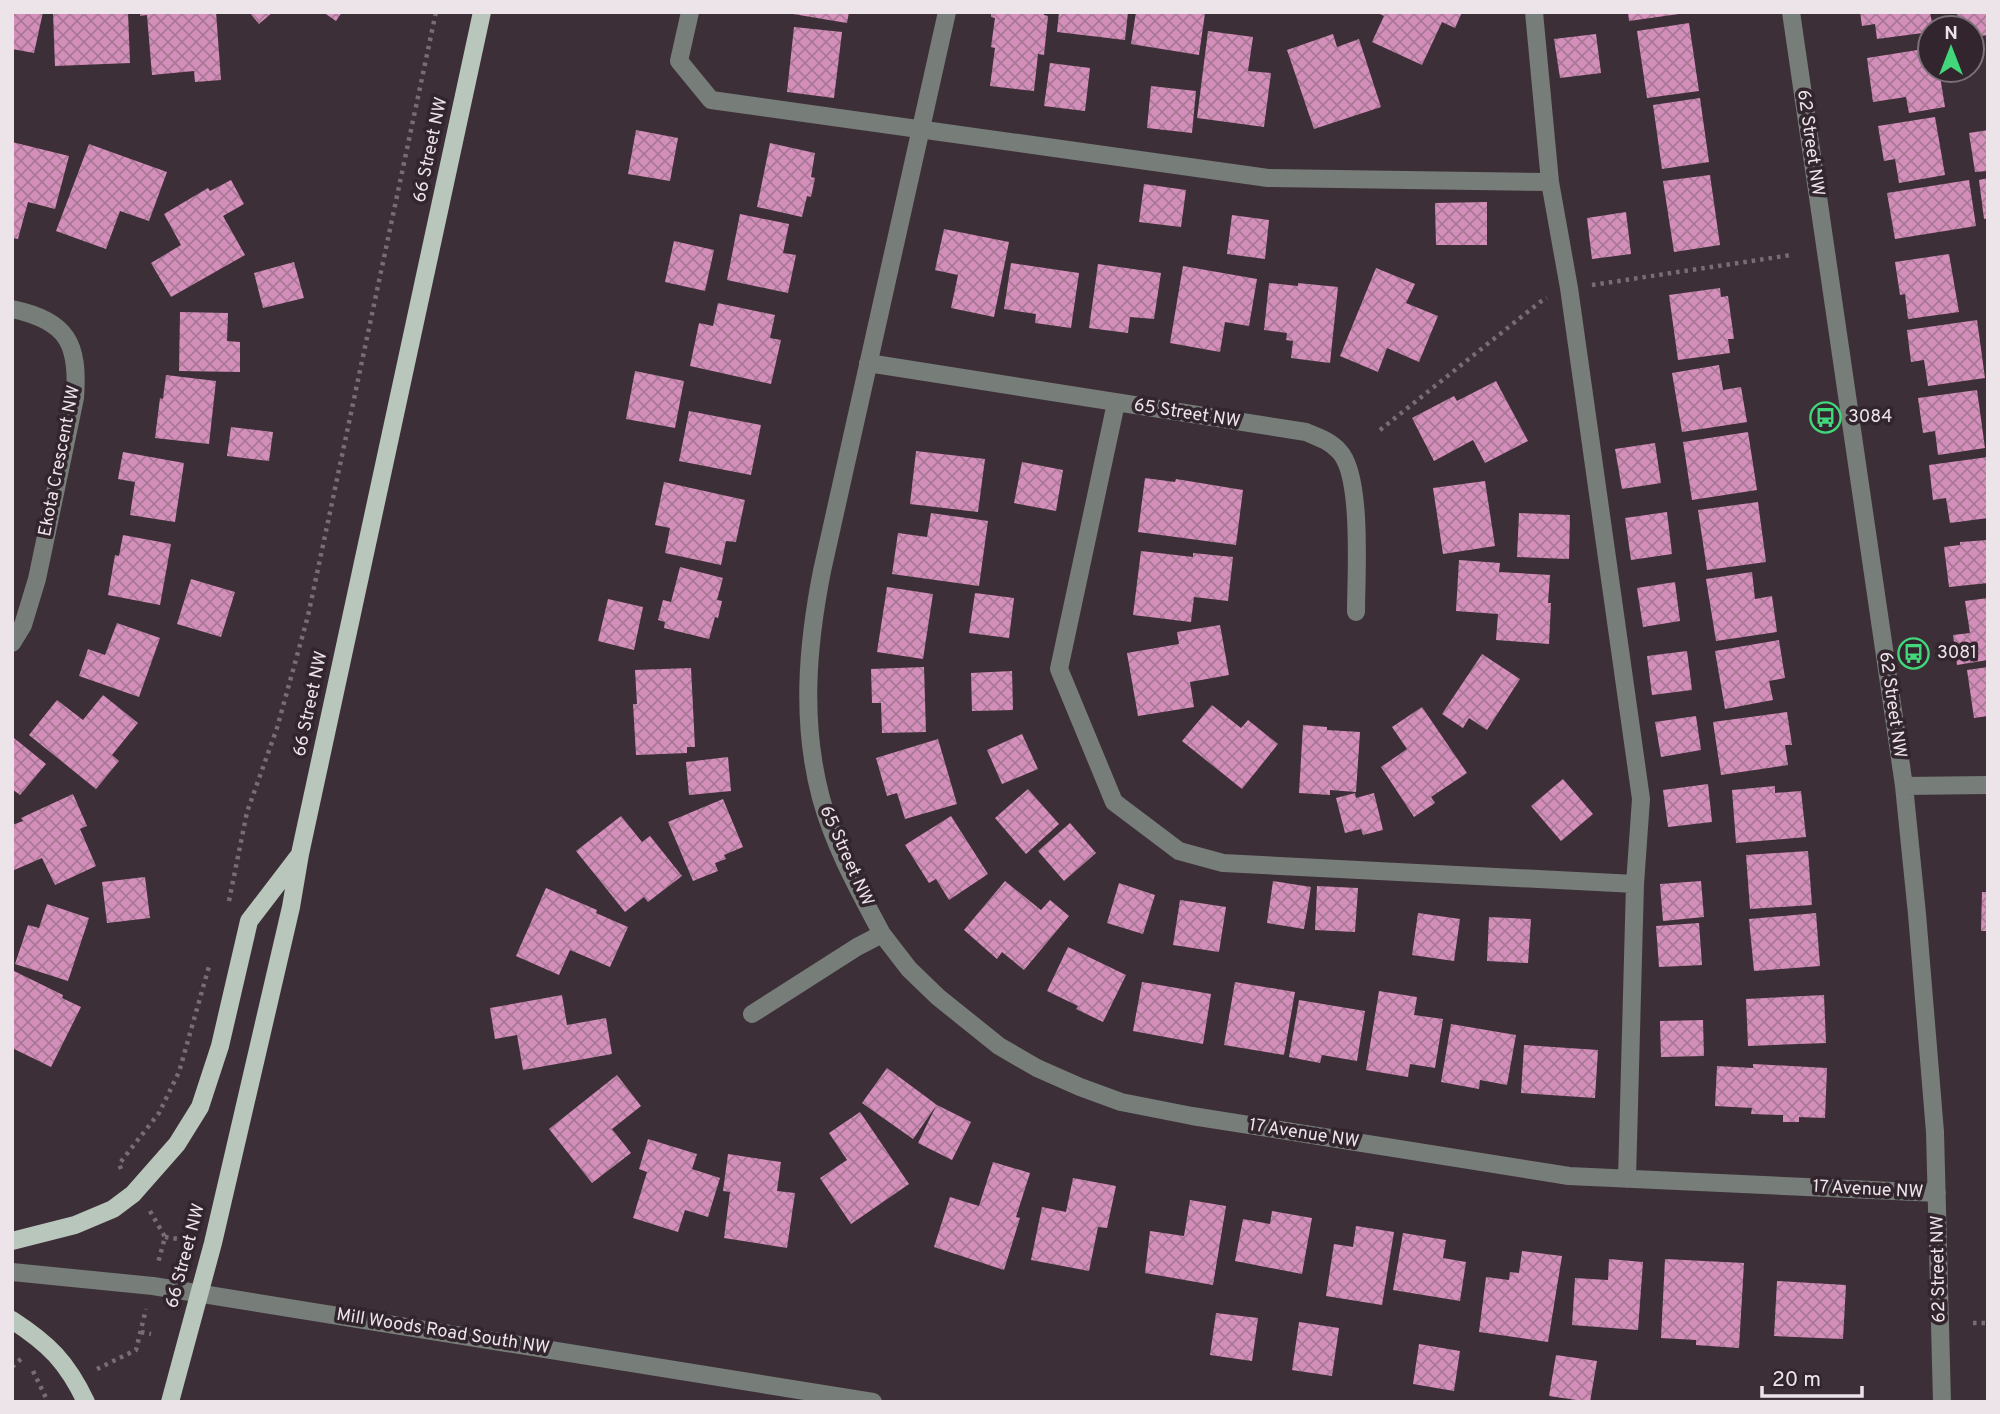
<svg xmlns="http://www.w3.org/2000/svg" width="2000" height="1414" viewBox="0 0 2000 1414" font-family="Overpass,sans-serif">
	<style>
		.building { fill: url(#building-cross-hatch) }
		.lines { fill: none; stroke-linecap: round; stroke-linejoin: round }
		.path { stroke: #796d74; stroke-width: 4.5; stroke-dasharray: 3.5 5; stroke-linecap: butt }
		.minor { stroke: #777d78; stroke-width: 18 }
		.major { stroke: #b9c6bc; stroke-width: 18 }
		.labels { text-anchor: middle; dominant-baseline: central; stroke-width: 7; stroke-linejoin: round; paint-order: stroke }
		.street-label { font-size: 18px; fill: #ede4ea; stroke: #32252d }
		.poi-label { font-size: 18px; fill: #ede4ea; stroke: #32252d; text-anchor: start }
	</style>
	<defs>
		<pattern id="building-cross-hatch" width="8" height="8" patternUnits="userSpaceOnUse" patternTransform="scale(1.75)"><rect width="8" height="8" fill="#d38eba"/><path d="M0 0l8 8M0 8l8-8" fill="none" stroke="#a97897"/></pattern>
	</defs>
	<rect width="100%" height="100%" fill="#3d2f37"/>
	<path class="building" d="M12 12H43L34 53 12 49Z
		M53 12H128L130 63 55 66Z
		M140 12H188V14L216 12 221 80 195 82 194 71 152 75 147 15 140 16Z
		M249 12H273L259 24Z
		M323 12H342L336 21Z
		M781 12H849L847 23Z
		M991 12H1044V15L1048 16 1044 55 1038 54 1034 91 990 86 995 48 991 47 995 18 991 17Z
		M1059 12H1128L1125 40 1057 32Z
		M1136 12 1205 13 1199 55 1131 44Z
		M1376 12H1462L1455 28 1442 22 1422 65 1372 42 1384 16Z
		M1628 12H1679V14L1629 21Z
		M1860 12H1930L1933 28H1930V32L1877 39 1875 24 1862 26Z
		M1957 12H1988V35L1972 37V28H1959Z
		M1689 23 1699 91 1647 98 1637 31Z
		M794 27 842 32 834 98 787 92Z
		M1208 31 1253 37 1248 71 1271 73 1264 127 1197 118Z
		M1333 34 1337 47 1359 39 1381 107 1314 129 1287 50Z
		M1596 34 1601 73 1560 78 1554 39Z
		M1930 48V70H1939L1945 107 1909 113 1906 97 1873 102 1867 58Z
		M1050 63 1090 68 1085 111 1044 106Z
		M1151 86 1196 91 1192 133 1147 128Z
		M1700 98 1709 162 1662 169 1653 105Z
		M1935 117 1945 175 1899 183 1895 159 1884 161 1878 126Z
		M636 130 678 138 670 181 628 174Z
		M1988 130V171L1975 172 1969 133Z
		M12 142 69 156 55 209 28 202 18 239 12 238Z
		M770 143 815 153 811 177 815 178 811 197 807 196 802 217 757 207Z
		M89 144 167 172 149 221 120 211 106 249 56 231Z
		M1710 175 1720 245 1674 252 1663 181Z
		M1988 178V218L1984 219 1979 180Z
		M231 180 244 204 223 216 245 255 171 297 151 263 181 245 164 214 208 188 210 191Z
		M1969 180 1976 226 1895 239 1887 193Z
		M1144 184 1186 190 1181 227 1139 222Z
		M1487 202V245H1436L1435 203Z
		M1626 212 1631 254 1592 259 1587 218Z
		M740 214 789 224 783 253 796 255 788 293 727 280Z
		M1232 215 1269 220 1265 259 1227 254Z
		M944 229 1009 242 994 317 951 308 958 275 935 270Z
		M674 241 714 250 705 291 665 282Z
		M1949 254 1959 312 1908 319 1905 294 1900 295 1895 262Z
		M294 262 304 298 263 308 254 273Z
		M1011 263 1079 273 1071 328 1035 323 1036 314 1004 309Z
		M1098 264 1161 273 1154 319 1130 317 1128 333 1089 328Z
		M1183 266 1257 279 1249 326 1225 322 1220 352 1170 343Z
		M1376 268 1415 284 1406 303 1438 316 1419 362 1387 348 1378 372 1340 356Z
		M1269 283 1298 286V283L1338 287 1330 363 1291 358 1293 341 1286 340 1287 333 1264 330Z
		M1720 288 1721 297 1728 296 1734 339H1728L1730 353 1678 360 1669 295Z
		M718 303 775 315 770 338 781 340 771 384 690 366 699 323 713 326Z
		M180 312 228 313 227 341 240 342V372L179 371Z
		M1977 320 1985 378 1928 386 1924 360 1911 362 1907 330Z
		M1719 365 1723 390 1741 387 1747 422 1682 432 1672 373Z
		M635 371 684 381 675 428 626 419Z
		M166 375 216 381 209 444 155 438 160 398 163 399Z
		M1496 381 1528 441 1485 463 1473 440 1434 461 1412 418 1454 396 1457 401Z
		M1977 390 1985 448 1938 455 1935 431 1923 433 1918 398Z
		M689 411 761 425 751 475 679 461Z
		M231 427 273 432 269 461 227 456Z
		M1748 432 1757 490 1692 500 1683 442Z
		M1655 443 1661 483 1622 489 1615 449Z
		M916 451 985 459 978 512 910 504Z
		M123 452 184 463 175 522 130 515 135 482 118 479Z
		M1988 457V518L1950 523 1946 498 1933 500 1929 465Z
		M1022 462 1063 470 1056 511 1014 503Z
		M1145 478 1175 482 1176 479 1243 490 1236 545 1138 532Z
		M1485 481 1495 546 1443 554 1433 488Z
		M664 482 745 500 736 542 726 541 721 565 665 553 670 528 655 525Z
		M1758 502 1766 562 1707 570 1698 510Z
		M1667 512 1672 554 1631 560 1625 518Z
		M931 513 988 521 979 586 892 574 898 533 927 537Z
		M1519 513 1570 515 1569 559 1517 557Z
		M123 535 171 544 160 605 108 595 115 555 119 556Z
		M1988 540V583L1949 587 1944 547 1960 545V542Z
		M1141 551 1193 557V553L1233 557 1228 601 1194 597 1191 622 1133 615Z
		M1459 560 1500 563 1499 572 1550 575 1548 603H1551L1549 644 1496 640 1498 614 1456 611Z
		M680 567 723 578 717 600 722 601 718 618 715 617 709 639 664 628 665 622 658 620 663 600 671 602Z
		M1752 572 1755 599 1772 596 1777 632 1716 641 1706 579Z
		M191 579 235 592 221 637 177 624Z
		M1675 582 1680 621 1643 627 1637 588Z
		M887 587 933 594 923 659 877 652Z
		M975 593 1014 598 1009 638 969 633Z
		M1988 598V660L1957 665 1953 635 1970 633 1965 601Z
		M608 599 643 607 634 650 598 641Z
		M117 623 160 638 139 697 79 676 88 649 105 655Z
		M1220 625 1229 675 1190 682 1194 707 1138 716 1127 653 1179 644 1177 632Z
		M1779 640 1785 678 1769 681 1773 700 1725 709 1715 651Z
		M1687 651 1692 690 1652 695 1647 656Z
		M1482 654 1520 679 1487 730 1469 718 1463 728 1442 714Z
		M924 667 926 732 882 733 881 703H872L871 669Z
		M1988 667V716L1974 718 1967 670Z
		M691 668 695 747H687V753L636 755 633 704H637L635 670Z
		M1012 671 1013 710 972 711 971 673Z
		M103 695 138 723 112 755 119 761 96 789 29 735 57 700 83 720Z
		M1212 705 1241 728 1248 720 1278 744 1242 789 1182 741Z
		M1422 707 1467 773 1431 797 1435 803 1414 817 1381 767 1407 749 1392 727Z
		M1787 712 1792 745H1785L1788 765 1721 775 1713 722Z
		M1696 716 1701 750 1661 757 1655 722Z
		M1303 725 1327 727V730L1360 732 1356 792 1330 790V795L1299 793Z
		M1022 734 1038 769 1002 784 987 750Z
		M14 738 46 764 20 795 12 789V741Z
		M938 739 957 804 905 819 897 793 887 796 876 758Z
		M728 757 731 791 689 795 686 762Z
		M1563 779 1593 814 1561 841 1531 806Z
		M1708 784 1712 822 1668 827 1663 790Z
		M1775 786V793L1801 791 1806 837 1736 843 1732 790Z
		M1028 789 1059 824 1026 854 995 818Z
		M1355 793 1356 798 1374 793 1383 830 1363 835 1361 829 1345 833 1336 798Z
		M73 794 87 826 80 829 96 866 55 885 42 858 12 871V825L23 821 21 818Z
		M723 799 743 847 724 855 726 859 715 863 718 871 693 881 668 822Z
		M621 816 642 842 650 836 682 876 648 902 644 897 625 912 576 851Z
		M951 816 988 874 949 900 936 879 929 883 905 845Z
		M1070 823 1096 853 1064 881 1038 851Z
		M1808 851 1812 905 1750 909 1746 855Z
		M145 877 150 918 107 923 102 882Z
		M1005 881 1041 910 1050 900 1069 916 1024 970 1002 952 997 959 964 930Z
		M1273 881 1311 887 1304 929 1267 923Z
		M1701 881 1704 917 1663 921 1660 884Z
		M1119 883 1155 895 1143 934 1107 923Z
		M1317 886 1358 888 1355 932 1315 930Z
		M546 888 597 910 596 913 628 927 610 967 570 950 559 975 516 956Z
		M1982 892H1988V931H1981Z
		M1180 900 1226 907 1219 952 1173 945Z
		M47 904 89 918 68 981 15 964 28 925 39 928Z
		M1418 913 1460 919 1454 961 1412 955Z
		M1816 913 1820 966 1754 971 1749 919Z
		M1489 917 1531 919 1528 963 1487 961Z
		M1699 923 1702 965 1659 967 1656 926Z
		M1068 947 1126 975 1103 1022 1076 1009 1078 1006 1047 991Z
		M12 970 63 995 62 998 81 1007 51 1067 12 1048Z
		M1142 982 1211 994 1203 1044 1133 1031Z
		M1235 982 1295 992 1284 1055 1224 1045Z
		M1379 991 1417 997 1414 1015 1443 1019 1435 1068 1410 1064 1408 1077 1366 1070Z
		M562 995 567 1025 606 1018 612 1054 523 1070 517 1035 495 1039 490 1008Z
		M1824 995 1826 1043 1748 1046 1746 999Z
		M1299 1000 1365 1011 1357 1061 1322 1055 1320 1063 1289 1057Z
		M1703 1020 1704 1056 1661 1057 1660 1021Z
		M1451 1024 1516 1035 1507 1085 1480 1080 1479 1089 1441 1082Z
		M1524 1045 1598 1050 1595 1098 1521 1093Z
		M1753 1064 1827 1068 1825 1118 1799 1117V1122H1783V1115L1751 1114 1752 1108 1715 1106 1717 1066 1753 1068Z
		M887 1068 937 1105 971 1122 952 1160 918 1143 936 1106 913 1139 862 1103Z
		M617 1075 641 1106 612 1129 631 1153 592 1183 549 1129Z
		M860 1112 909 1184 851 1224 820 1178 847 1160 829 1133Z
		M648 1139 697 1154 692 1169 720 1178 708 1217 685 1210 678 1232 633 1218 647 1172 639 1169Z
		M728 1154 781 1162 777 1191 795 1193 787 1248 724 1238 730 1192 723 1191Z
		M993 1162 1030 1173 1016 1217 1020 1218 1004 1270 934 1247 950 1197 979 1206Z
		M1073 1178 1116 1186 1107 1228 1098 1227 1089 1271 1031 1260 1042 1207 1066 1212Z
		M1190 1200 1226 1206 1213 1285 1145 1273 1150 1231 1184 1236Z
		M1272 1211 1312 1218 1302 1274 1235 1261 1243 1219 1270 1224Z
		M1356 1226 1394 1232 1382 1305 1326 1296 1334 1244 1353 1247Z
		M1403 1233 1446 1240 1443 1258 1466 1262 1460 1301 1393 1290Z
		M1522 1251 1562 1256 1548 1342 1479 1332 1486 1277 1509 1280 1510 1272 1519 1273Z
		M1609 1259 1643 1262 1638 1330 1572 1325 1575 1278 1608 1280Z
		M1665 1259 1744 1263 1739 1348 1696 1345V1340L1661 1338Z
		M1777 1281 1846 1285 1843 1339 1774 1336Z
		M1216 1313 1258 1318 1252 1361 1210 1355Z
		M1299 1322 1339 1328 1332 1376 1292 1370Z
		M1419 1344 1460 1351 1454 1391 1413 1384Z
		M1556 1355 1597 1361 1590 1402 1549 1396Z"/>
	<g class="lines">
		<path class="path" d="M1592 285 1791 255
			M1380 430 1540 302 1547 298
			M229 901 247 812 277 728 308 616 436 12
			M121 1169 119 1164 159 1113 179 1072 210 963
			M150 1211 165 1237 158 1263
			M165 1237 179 1239
			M1973 1323H1988
			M141 1332 151 1334
			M12 1367 22 1358
			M97 1369 136 1350 146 1309
			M33 1371 48 1402"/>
		<path class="minor" d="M690 12 679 61 711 100 1268 178 1550 182
			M1534 12 1550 182 1569 288 1641 799 1635 884 1627 1179
			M1791 12 1904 786 1917 914 1935 1132 1942 1402
			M12 309C68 321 79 344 75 398L37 579 23 625 12 643
			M868 363 1306 432C1318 437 1330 441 1339 451 1363 475 1356 577 1356 612
			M1116 403 1059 669 1114 802 1179 851 1223 863 1635 884
			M1904 786 1988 785
			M882 934C859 891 834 846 821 798 801 723 807 647 822 571L947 12
			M752 1014 857 947 882 934 909 969 938 997 999 1046 1037 1068 1080 1087 1121 1102 1192 1116 1569 1176 1937 1193
			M12 1272 153 1286 873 1402"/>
		<path class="major" d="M12 1241 75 1225 113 1209 133 1194 177 1144 200 1107 220 1046 249 921 298 857
			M12 1320C49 1344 67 1362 86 1402
			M170 1402 213 1243 291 907 300 854 482 12"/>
	</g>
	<defs>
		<symbol id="bus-ring" viewBox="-11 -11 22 22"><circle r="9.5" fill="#32252d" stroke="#42d77b" stroke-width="1.5"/><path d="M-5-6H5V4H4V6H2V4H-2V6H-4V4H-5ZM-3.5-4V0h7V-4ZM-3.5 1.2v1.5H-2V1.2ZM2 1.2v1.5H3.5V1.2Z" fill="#42d77b"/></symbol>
	</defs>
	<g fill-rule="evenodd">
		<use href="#bus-ring" x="1808" y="400" width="35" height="35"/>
		<use href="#bus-ring" x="1896" y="636" width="35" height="35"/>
	</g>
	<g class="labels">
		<g class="street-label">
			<text transform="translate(1810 143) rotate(82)">62 Street NW</text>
			<text transform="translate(431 150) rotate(-78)">66 Street NW</text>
			<text transform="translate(1187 414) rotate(9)">65 Street NW</text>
			<text transform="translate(60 461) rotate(-79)">Ekota Crescent NW</text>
			<text transform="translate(311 704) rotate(-78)">66 Street NW</text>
			<text transform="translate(1892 705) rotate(82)">62 Street NW</text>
			<text transform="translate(846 856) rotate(66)">65 Street NW</text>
			<text transform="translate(1304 1134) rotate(9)">17 Avenue NW</text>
			<text transform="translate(1868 1190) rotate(3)">17 Avenue NW</text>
			<text transform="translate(186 1256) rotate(-75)">66 Street NW</text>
			<text transform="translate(1939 1269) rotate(-91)">62 Street NW</text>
			<text transform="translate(443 1332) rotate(9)">Mill Woods Road South NW</text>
		</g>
		<g class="poi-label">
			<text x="1848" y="417">3084</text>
			<text x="1937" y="653">3081</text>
		</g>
	</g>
	<rect width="2000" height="1414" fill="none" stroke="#ede4ea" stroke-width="28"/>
	<g transform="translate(1951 49)"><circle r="33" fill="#32252d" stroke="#7d7179" stroke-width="2"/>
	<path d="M0-5L12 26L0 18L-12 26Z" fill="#42d77b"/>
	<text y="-10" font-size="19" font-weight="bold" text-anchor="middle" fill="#ede4ea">N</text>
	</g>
	<path d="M1762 1386v10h100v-10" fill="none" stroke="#ede4ea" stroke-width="3.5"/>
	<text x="1772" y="1386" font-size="21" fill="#ede4ea" stroke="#32252d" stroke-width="5" paint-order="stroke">20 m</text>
</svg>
